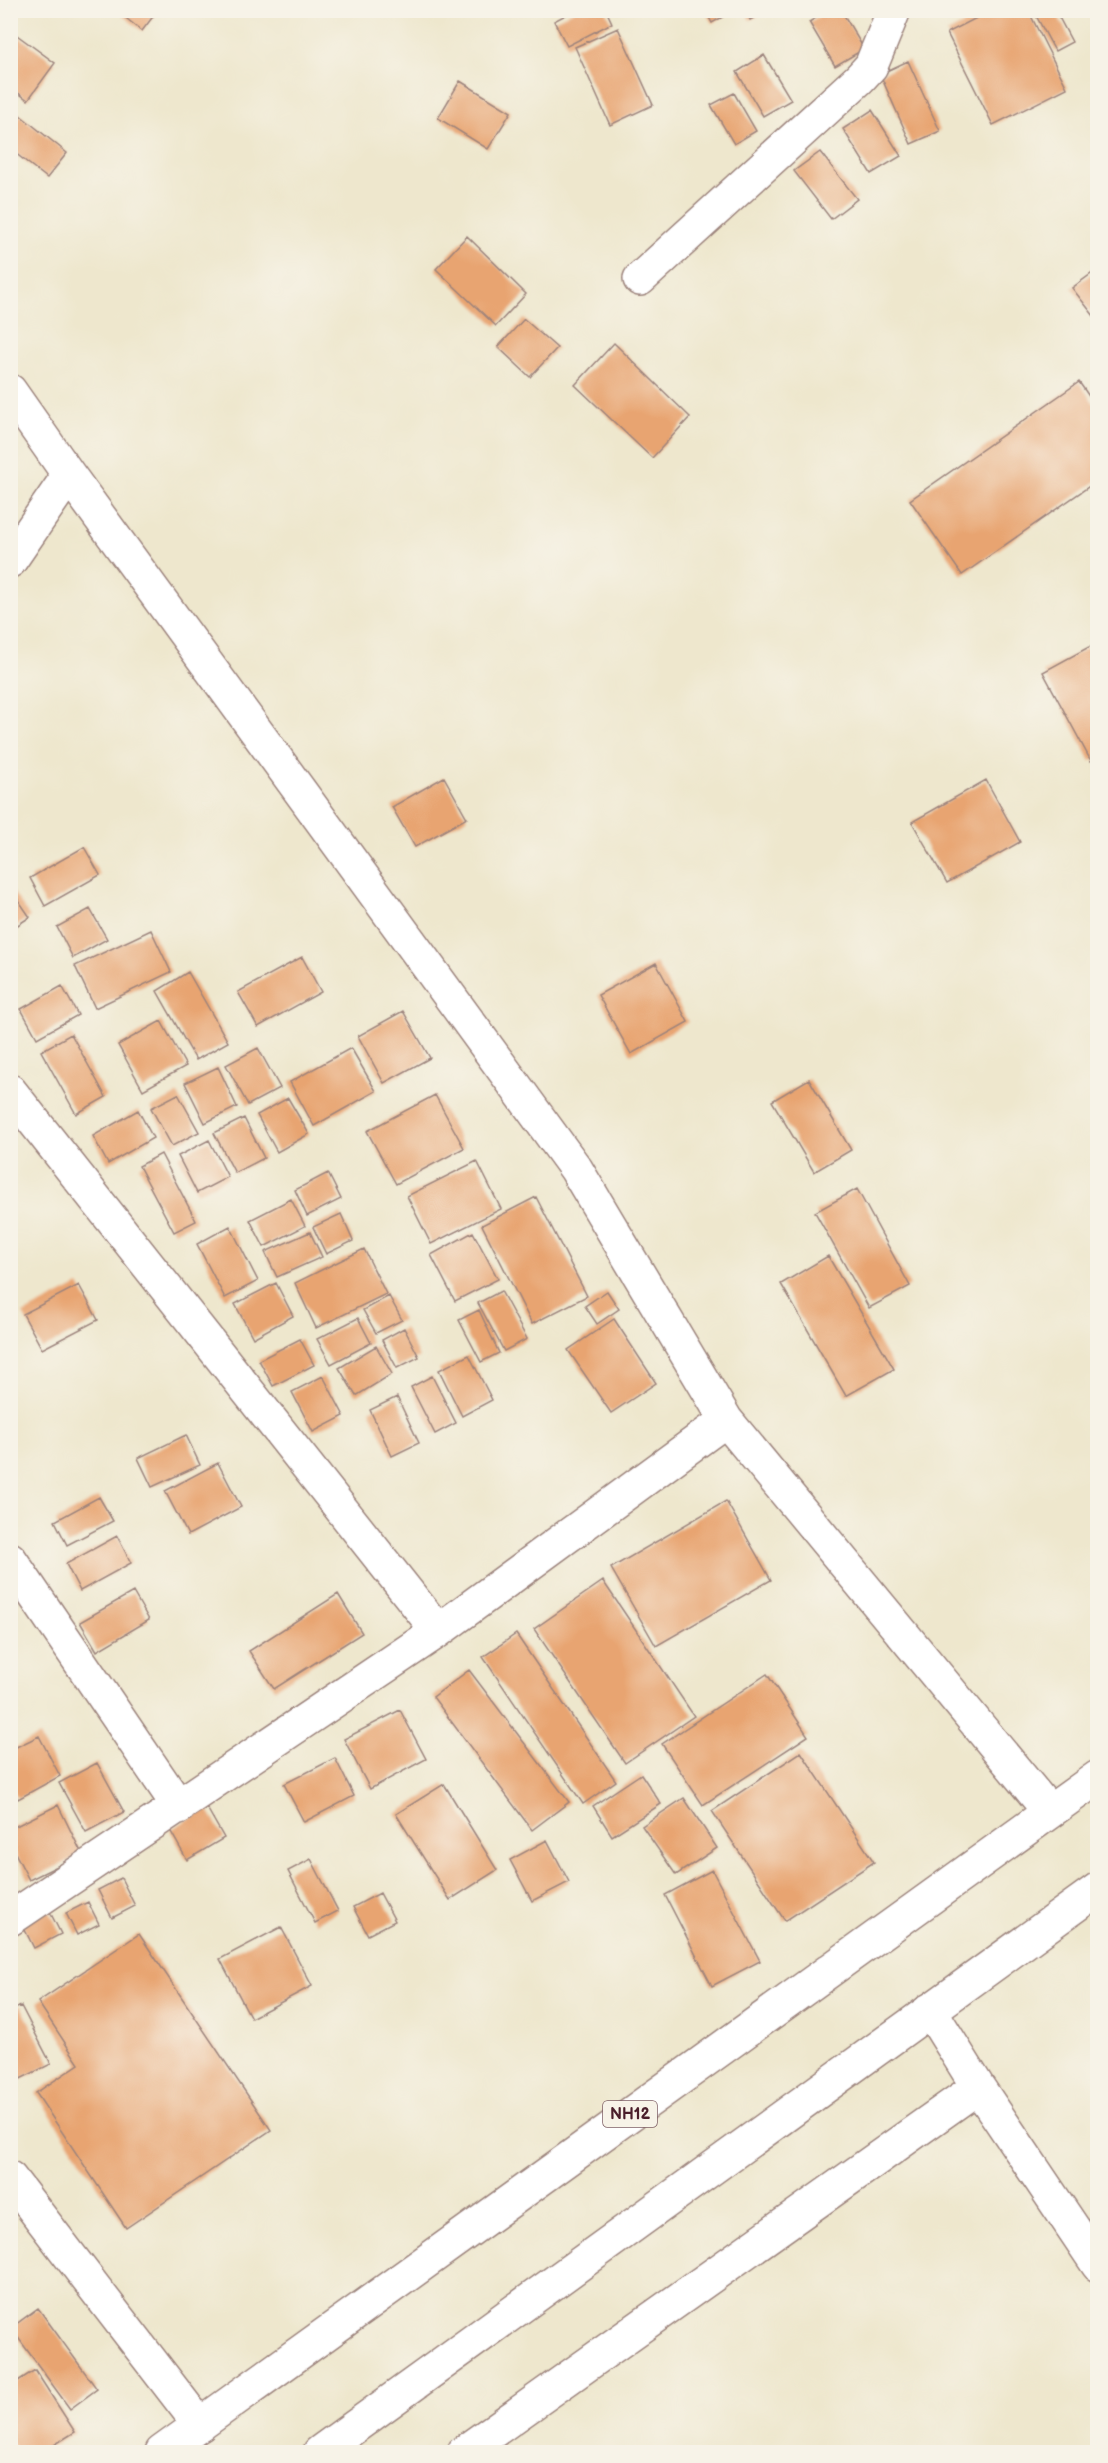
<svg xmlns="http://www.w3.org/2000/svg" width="1108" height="2463" viewBox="0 0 1108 2463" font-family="'Balsamiq Sans',sans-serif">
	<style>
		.building { fill: #e8a471 }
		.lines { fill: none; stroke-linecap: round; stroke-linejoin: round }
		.minor-casing { stroke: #9c837c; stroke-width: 36 }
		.highway-casing { stroke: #9c837c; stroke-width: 36 }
		.minor { stroke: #fff; stroke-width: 33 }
		.highway { stroke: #fff; stroke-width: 33 }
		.labels { text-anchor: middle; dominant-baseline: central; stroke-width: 6; stroke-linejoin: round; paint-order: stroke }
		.shield { fill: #f7f3e8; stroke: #7e5f64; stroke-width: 1.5 }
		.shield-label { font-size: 16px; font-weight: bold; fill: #4a1f2b }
	</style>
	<rect width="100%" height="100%" fill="#f7f3e8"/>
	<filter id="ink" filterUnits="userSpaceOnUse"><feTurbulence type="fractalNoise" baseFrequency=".0167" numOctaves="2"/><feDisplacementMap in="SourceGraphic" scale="12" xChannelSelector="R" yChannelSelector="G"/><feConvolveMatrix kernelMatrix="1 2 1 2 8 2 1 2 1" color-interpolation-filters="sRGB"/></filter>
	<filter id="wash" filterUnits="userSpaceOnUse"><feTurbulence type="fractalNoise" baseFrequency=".008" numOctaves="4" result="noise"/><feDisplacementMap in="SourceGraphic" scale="24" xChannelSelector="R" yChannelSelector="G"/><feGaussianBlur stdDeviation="1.35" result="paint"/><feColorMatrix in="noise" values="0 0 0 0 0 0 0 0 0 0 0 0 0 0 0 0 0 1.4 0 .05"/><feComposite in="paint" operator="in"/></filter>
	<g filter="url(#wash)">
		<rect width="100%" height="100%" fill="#eee7cd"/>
		<g id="blocks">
			<path class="building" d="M116 10H158L142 31Z
				M575 10H606L612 23 567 46 554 21Z
				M705 10H735L712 23Z
				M746 10H769L750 20Z
				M829 10H841L864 49 835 66 809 22Z
				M992 10H1028L1067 88 993 125 947 33Z
				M1033 10H1055L1072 42 1055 51Z
				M618 28 653 105 610 125 575 47Z
				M10 30 55 63 28 100 10 87Z
				M764 55 791 100 763 116 737 72Z
				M908 61 940 131 911 144 880 74Z
				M460 81 511 112 488 149 438 118Z
				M734 93 756 131 734 144 711 105Z
				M10 107 67 153 47 178 10 149Z
				M872 110 901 156 871 174 843 129Z
				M820 152 857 199 831 219 794 171Z
				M467 236 526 294 496 326 436 269Z
				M1098 269V321L1072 288Z
				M524 319 557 348 530 377 498 347Z
				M614 343 690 417 652 458 575 385Z
				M1079 382 1098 409V480L962 575 910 500Z
				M1098 642V758L1091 761 1043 672Z
				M444 777 467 818 415 847 392 807Z
				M986 780 1020 842 947 883 912 822Z
				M84 847 100 875 45 906 30 878Z
				M10 888 30 917 10 930Z
				M90 909 107 939 73 958 57 927Z
				M151 930 171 972 95 1008 75 966Z
				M302 957 321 992 258 1027 238 992Z
				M656 963 688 1022 631 1054 598 995Z
				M188 972 228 1042 196 1060 157 991Z
				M62 986 78 1015 37 1038 21 1009Z
				M403 1011 430 1058 384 1083 358 1036Z
				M161 1021 186 1066 143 1090 118 1045Z
				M71 1034 106 1097 76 1114 41 1051Z
				M258 1048 280 1088 248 1105 226 1065Z
				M351 1048 376 1091 314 1126 290 1082Z
				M218 1067 237 1107 205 1123 185 1083Z
				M809 1079 851 1150 814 1172 772 1101Z
				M178 1094 199 1132 172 1146 151 1108Z
				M435 1095 464 1148 396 1184 367 1131Z
				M288 1098 309 1134 277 1152 257 1115Z
				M138 1110 153 1138 108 1164 93 1136Z
				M244 1118 264 1158 235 1173 214 1133Z
				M209 1140 228 1177 197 1193 178 1156Z
				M161 1154 196 1221 174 1232 139 1166Z
				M477 1161 501 1209 431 1244 407 1196Z
				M328 1173 341 1199 307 1216 295 1190Z
				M857 1189 910 1286 869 1308 815 1212Z
				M536 1197 587 1296 532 1324 482 1225Z
				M291 1199 305 1226 264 1247 250 1220Z
				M341 1214 353 1241 326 1254 313 1227Z
				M230 1226 258 1281 225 1298 197 1244Z
				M310 1232 322 1257 277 1277 265 1252Z
				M473 1232 498 1279 455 1301 431 1255Z
				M364 1249 386 1294 316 1328 295 1283Z
				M828 1256 894 1369 846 1396 781 1284Z
				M276 1283 293 1316 253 1338 235 1304Z
				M79 1285 98 1320 42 1349 23 1314Z
				M501 1291 527 1339 504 1351 478 1303Z
				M607 1291 619 1309 597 1324 585 1306Z
				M389 1296 402 1320 376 1333 363 1310Z
				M479 1310 499 1353 481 1362 459 1320Z
				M358 1318 371 1343 331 1364 317 1339Z
				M614 1319 656 1383 611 1413 568 1350Z
				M404 1328 419 1357 397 1368 382 1340Z
				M300 1339 314 1365 273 1386 259 1360Z
				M376 1346 392 1374 356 1396 339 1368Z
				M469 1355 492 1400 462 1416 439 1370Z
				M323 1376 344 1416 313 1432 292 1392Z
				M432 1376 456 1423 435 1434 411 1387Z
				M397 1397 419 1443 392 1456 370 1410Z
				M186 1435 200 1465 152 1487 138 1458Z
				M218 1463 241 1507 188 1535 165 1491Z
				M99 1497 113 1521 67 1545 55 1521Z
				M726 1501 771 1580 656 1646 611 1568Z
				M117 1536 131 1563 80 1591 66 1564Z
				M603 1581 694 1716 625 1763 534 1629Z
				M133 1592 149 1620 97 1651 80 1622Z
				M338 1594 362 1633 274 1689 249 1651Z
				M516 1634 616 1781 583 1804 483 1657Z
				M469 1670 569 1802 532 1830 433 1697Z
				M767 1674 808 1736 703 1805 662 1744Z
				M400 1710 426 1759 370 1789 344 1739Z
				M39 1736 60 1776 18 1799 10 1785V1750Z
				M801 1752 874 1862 785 1921 712 1811Z
				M335 1758 354 1796 304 1822 284 1784Z
				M97 1763 124 1812 86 1832 59 1783Z
				M641 1774 661 1804 612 1836 593 1806Z
				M444 1784 497 1870 450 1900 396 1814Z
				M684 1798 717 1848 676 1875 642 1826Z
				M58 1805 82 1854 29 1880 10 1843V1829Z
				M207 1808 224 1838 187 1860 170 1830Z
				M547 1840 569 1882 532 1901 510 1860Z
				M311 1859 338 1911 315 1923 288 1871Z
				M712 1870 760 1961 712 1986 665 1895Z
				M121 1878 135 1906 112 1918 98 1890Z
				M380 1893 395 1921 368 1935 353 1907Z
				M88 1902 99 1924 77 1935 66 1913Z
				M49 1910 61 1934 34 1948 22 1924Z
				M281 1927 312 1986 251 2018 220 1959Z
				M139 1934 271 2130 126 2228 36 2093 79 2064 38 2002Z
				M21 2006 51 2064 10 2084V2011Z
				M38 2308 97 2389 70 2409 11 2328Z
				M35 2370 75 2432 43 2452H18L10 2442V2386Z"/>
		</g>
	</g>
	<g filter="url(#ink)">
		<use href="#blocks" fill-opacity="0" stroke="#9c837c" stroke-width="1.5"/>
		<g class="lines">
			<defs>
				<path id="minor" d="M640 279 859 79 871 66 894 10
					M10 391 69 475
					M10 561 69 475 576 1169 726 1420 1049 1811
					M10 1091 438 1631
					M10 1559 179 1807
					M10 1919 438 1631 726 1420
					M930 2010 978 2087 1098 2265
					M10 2178 200 2425
					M464 2452 978 2087"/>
				<path id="highway" d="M162 2452 1098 1777
					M320 2452 1098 1889"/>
			</defs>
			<use href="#minor" class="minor-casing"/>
			<use href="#highway" class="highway-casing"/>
			<use href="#minor" class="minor"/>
			<use href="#highway" class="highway"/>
		</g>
	</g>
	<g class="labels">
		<rect class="shield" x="603" y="2101" width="54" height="26" rx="4.5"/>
		<g class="shield-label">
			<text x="630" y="2114">NH12</text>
		</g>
	</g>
	<rect width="1108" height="2463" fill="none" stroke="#f7f3e8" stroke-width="36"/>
</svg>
